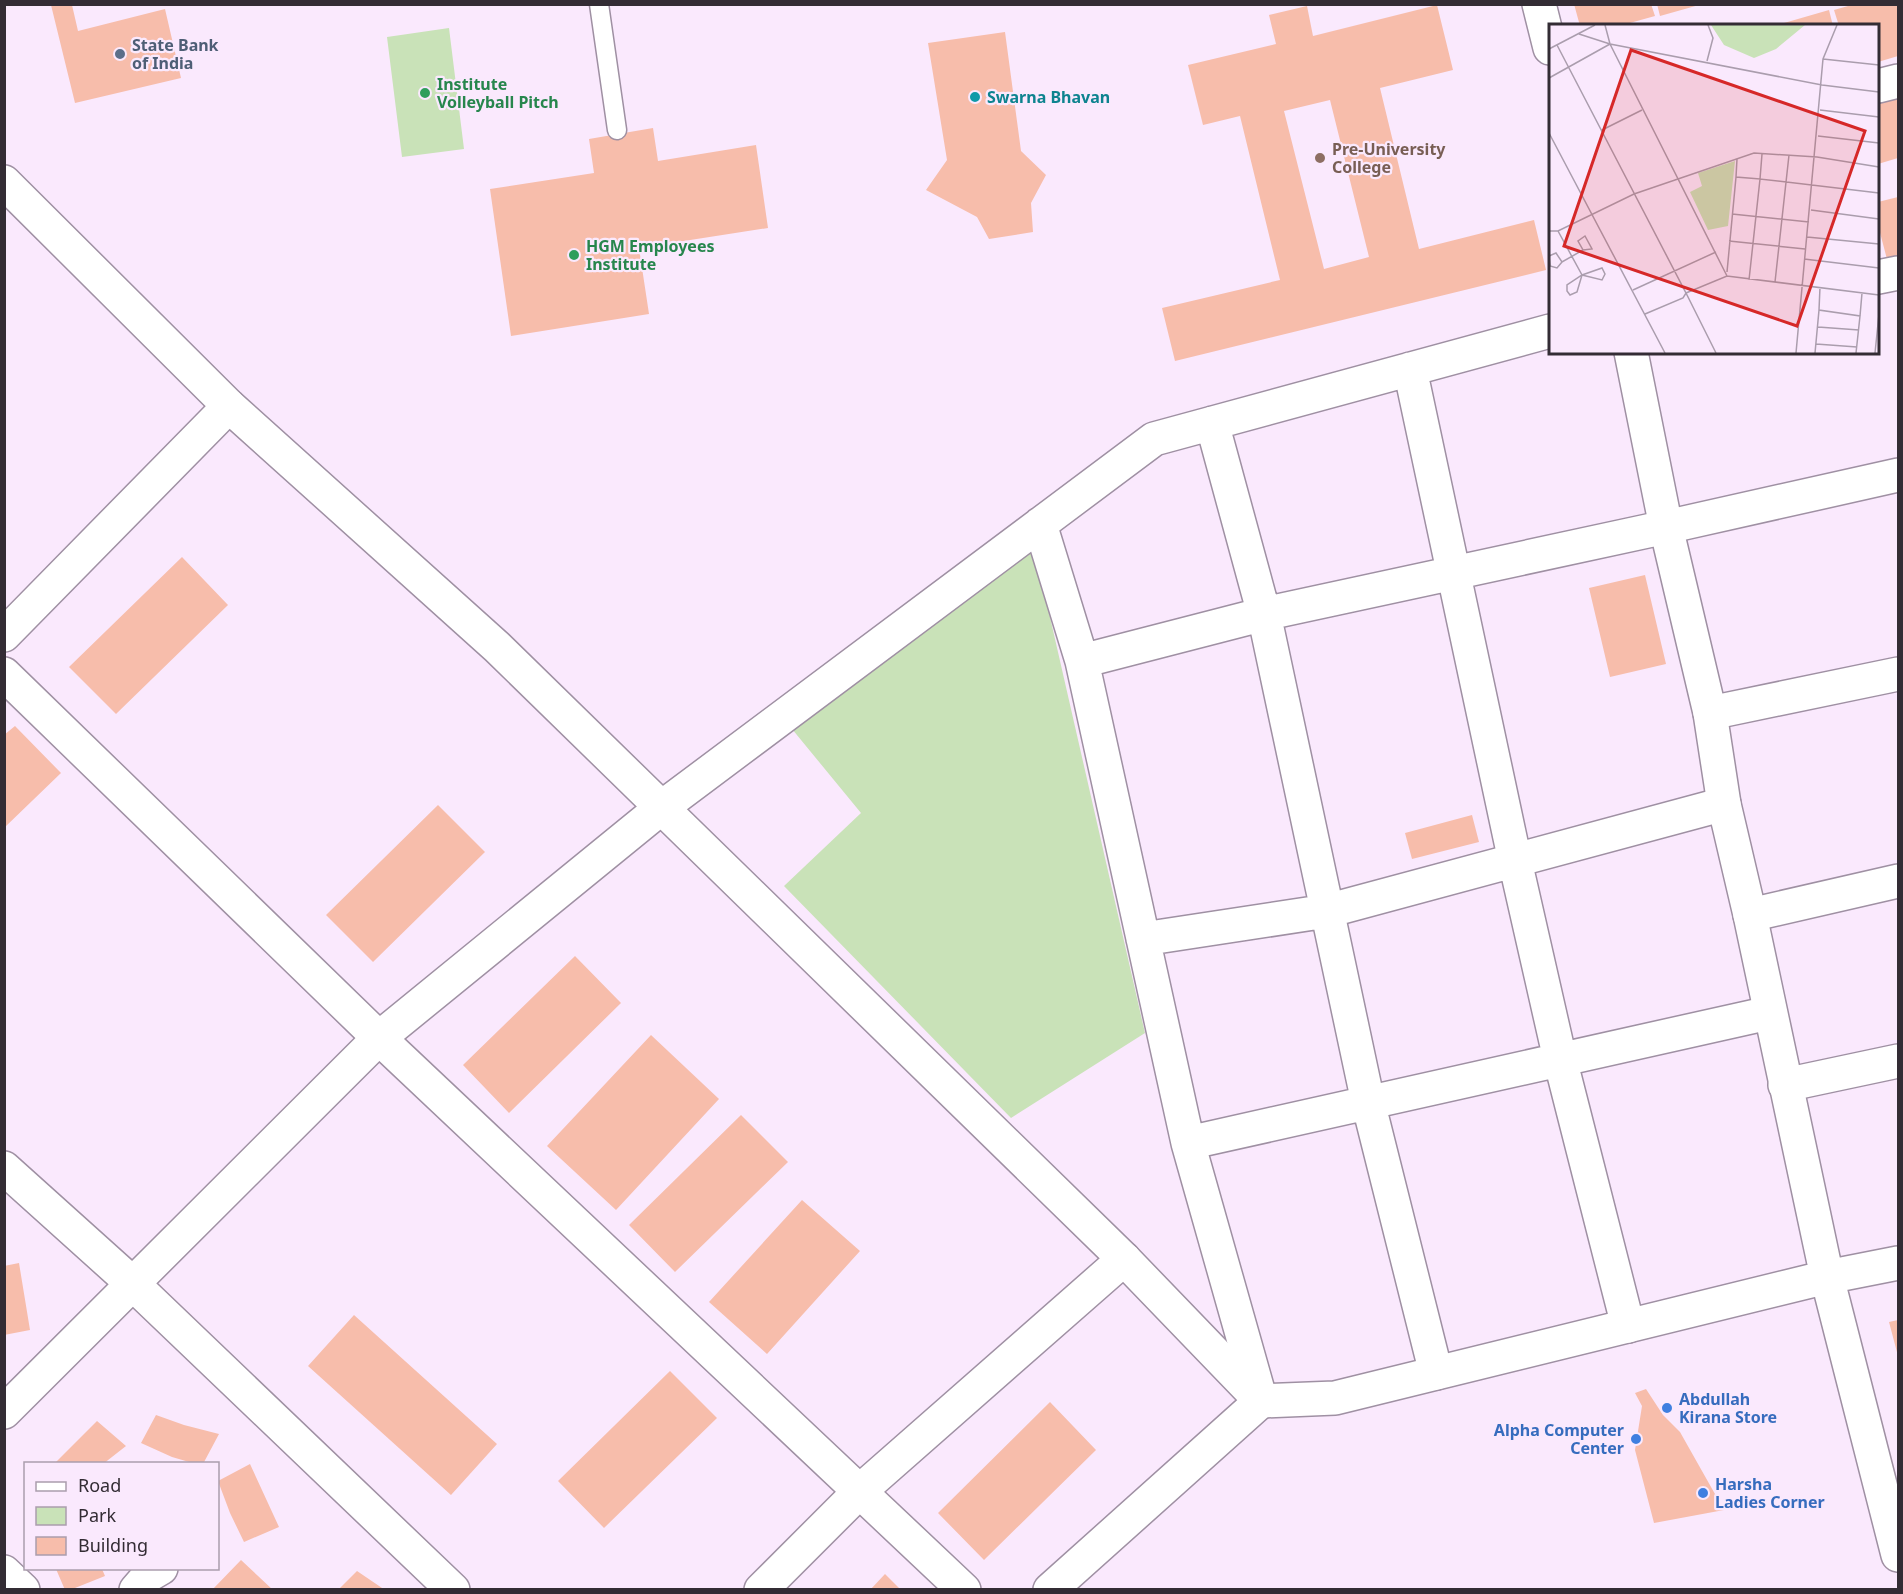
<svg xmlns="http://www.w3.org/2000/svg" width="1903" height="1594" viewBox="0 0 1903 1594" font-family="'Noto Sans',sans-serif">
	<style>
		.green { fill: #c9e2b8 }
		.building { fill: #f7bdab; fill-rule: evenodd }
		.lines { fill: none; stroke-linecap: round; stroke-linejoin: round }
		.service-casing { stroke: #9f90a3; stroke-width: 21 }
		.minor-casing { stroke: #9f90a3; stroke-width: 36 }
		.tertiary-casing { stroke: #9f90a3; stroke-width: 36 }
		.service { stroke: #fff; stroke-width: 18 }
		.minor { stroke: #fff; stroke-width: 33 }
		.tertiary { stroke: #fff; stroke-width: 33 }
		.service-dot { fill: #5c6f8a; stroke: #fae9fd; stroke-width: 2 }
		.leisure-dot { fill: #2e9e5b; stroke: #fae9fd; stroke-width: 2 }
		.culture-dot { fill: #0f9aa8; stroke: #fae9fd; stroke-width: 2 }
		.education-dot { fill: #8d6e63; stroke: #fae9fd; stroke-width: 2 }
		.shop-dot { fill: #3f7fe0; stroke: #fae9fd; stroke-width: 2 }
		.labels { text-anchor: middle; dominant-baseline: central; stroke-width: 4.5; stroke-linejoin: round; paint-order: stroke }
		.service-label { font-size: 16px; font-weight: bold; fill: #4e5e75; stroke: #fae9fd; text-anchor: start }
		.leisure-label { font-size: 16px; font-weight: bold; fill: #27864d; stroke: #fae9fd; text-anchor: start }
		.culture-label { font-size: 16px; font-weight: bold; fill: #0d838f; stroke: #fae9fd; text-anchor: start }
		.education-label { font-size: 16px; font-weight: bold; fill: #785e54; stroke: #fae9fd; text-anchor: start }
		.shop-label { font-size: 16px; font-weight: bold; fill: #366cbe; stroke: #fae9fd; text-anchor: start }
		.inset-road { fill: none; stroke: #aa9dad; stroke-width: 1.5 }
		.view { fill: #d62828; fill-opacity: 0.15; stroke: #d62828; stroke-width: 3 }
		.inset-edge { fill: none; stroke: #332c34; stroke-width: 3 }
	</style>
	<rect width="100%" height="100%" fill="#fae9fd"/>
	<path class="green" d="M449 28 464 149 402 157 387 37Z
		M1034 547 1145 1033 1011 1118 784 886 861 813 792 729Z"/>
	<path class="building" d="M1574 4H1651L1655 16 1619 26H1580Z
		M1657 4H1699V5L1660 16Z
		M1855 4H1898V56L1878 62V26H1839L1834 10Z
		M51 5H72L78 31 165 9 181 78 75 103Z
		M1437 5 1453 70 1380 88 1419 249 1534 220 1546 270 1175 361 1162 308 1280 280 1240 116 1203 125 1188 65 1276 44 1269 15 1307 6 1313 36ZM1330 100 1369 257 1324 269 1284 111Z
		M1829 10 1833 26H1777V25Z
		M1005 32 1021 151 1046 175 1031 203 1033 232 989 239 977 217 926 190 947 160 928 43Z
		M1898 94V158L1878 164V100Z
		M653 128 658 161 756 145 768 228 639 248 649 314 511 336 490 189 594 173 589 139Z
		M1898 197V260L1888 263 1878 225V202Z
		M182 557 228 605 116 714 69 667Z
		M1645 575 1666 664 1610 677 1589 588Z
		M15 726 61 773 4 828V735Z
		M438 805 485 852 373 962 326 915Z
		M1472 815 1479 842 1412 859 1405 833Z
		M575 956 621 1003 509 1113 463 1065Z
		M651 1035 719 1099 616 1210 547 1146Z
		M741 1115 788 1162 675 1272 629 1225Z
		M802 1200 860 1251 767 1354 709 1302Z
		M19 1263 30 1330 4 1335V1266Z
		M354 1315 497 1444 451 1495 308 1366Z
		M1898 1320V1356L1889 1322Z
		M670 1371 717 1418 604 1528 558 1481Z
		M1646 1389 1663 1415 1680 1432 1724 1510 1654 1523 1635 1450 1642 1406 1635 1393Z
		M1050 1402 1096 1450 984 1560 938 1513Z
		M156 1415 184 1425 219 1434 203 1464H196L172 1457 141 1443Z
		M97 1421 126 1446 103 1464H54Z
		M250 1464 279 1527 244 1542 230 1513 218 1481Z
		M241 1560 273 1590H212Z
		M56 1569H102L105 1576 70 1590H65Z
		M357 1571 385 1590H338Z
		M885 1574 901 1590H870Z"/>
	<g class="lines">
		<defs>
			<path id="service" d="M599 4 617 130"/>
			<path id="minor" d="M1878 86 1898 81
				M1878 277 1898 273
				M1410 369 1515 861 1560 1059 1628 1326
				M1040 524 1082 661 1264 614 1212 423
				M4 635 229 406
				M4 674 379 1038 964 1590
				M1710 713 1898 674
				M661 808 1154 439 1550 331
				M1750 915 1898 881
				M1143 939 1327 911 1724 804
				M1785 1085 1898 1061
				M1188 1143 1769 1013
				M4 1168 133 1284 453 1590
				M1436 1373 1368 1102 1264 614 1666 527 1898 475
				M4 1572 23 1590
				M136 1590 149 1575 161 1568
				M761 1590 860 1491 1124 1259
				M1050 1590 1261 1401 1188 1143 1082 661"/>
			<path id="tertiary" d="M1539 4 1550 48
				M4 182 229 406 497 647 1124 1259 1261 1401 1335 1398 1827 1277 1898 1263
				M1631 352 1666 527 1710 713 1724 804 1750 915 1827 1277 1898 1555
				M4 1412 379 1038 661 808"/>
		</defs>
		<use href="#service" class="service-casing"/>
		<use href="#minor" class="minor-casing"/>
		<use href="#tertiary" class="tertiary-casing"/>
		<use href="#service" class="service"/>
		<use href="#minor" class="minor"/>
		<use href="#tertiary" class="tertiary"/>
	</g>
	<circle class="service-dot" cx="120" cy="54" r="6"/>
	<g class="leisure-dot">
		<circle cx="425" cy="93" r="6"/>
		<circle cx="574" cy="255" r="6"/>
	</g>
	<circle class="culture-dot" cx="975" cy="97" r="6"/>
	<circle class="education-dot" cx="1320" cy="158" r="6"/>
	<g class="shop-dot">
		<circle cx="1667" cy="1408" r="6"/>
		<circle cx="1636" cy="1439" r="6"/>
		<circle cx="1703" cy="1493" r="6"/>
	</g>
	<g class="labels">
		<g class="service-label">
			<text x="132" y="45">State Bank<tspan x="132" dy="18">of India</tspan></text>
		</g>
		<g class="leisure-label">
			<text x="437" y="84">Institute<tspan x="437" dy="18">Volleyball Pitch</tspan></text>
			<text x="586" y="246">HGM Employees<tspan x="586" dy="18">Institute</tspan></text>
		</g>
		<g class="culture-label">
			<text x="987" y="97">Swarna Bhavan</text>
		</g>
		<g class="education-label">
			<text x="1332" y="149">Pre-University<tspan x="1332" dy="18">College</tspan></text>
		</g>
		<g class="shop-label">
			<text x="1679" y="1399">Abdullah<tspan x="1679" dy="18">Kirana Store</tspan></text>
			<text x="1624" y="1430" text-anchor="end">Alpha Computer<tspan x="1624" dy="18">Center</tspan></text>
			<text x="1715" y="1484">Harsha<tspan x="1715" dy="18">Ladies Corner</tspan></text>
		</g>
	</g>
	<g transform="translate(1549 24)">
		<rect width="330" height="330" fill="#fae9fd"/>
		<path d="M162 1H256L227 25 205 34 175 21ZM186 137 179 202 159 206 141 168 153 162 149 149Z" fill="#c9e2b8"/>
		<path class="inset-road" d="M56 1 61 20 178 252M30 10 61 20 273 61 330 68M8 21 137 269 178 252 330 271M0 25 46 1M274 35 330 41M158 37 164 14 159 1M0 54 61 20M271 86 330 93M53 106 93 86M0 109 116 329M269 112 330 119M188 135 187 153 211 155 213 130M262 186 330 195M183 190 260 198M0 207H9L85 170 205 129 268 133 330 143M9 207 33 251 28 268 21 271 18 267V261L33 251 53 244 56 250 53 256 33 251M258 213 330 220M180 217 256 225M255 235 330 244M13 238 8 244 1 242 0 232 7 229 13 238 34 226 29 217 36 212 43 225 34 226M178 248 187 153M200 256 211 155 330 169M226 258 240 131M271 263 270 286 311 292 307 329M84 266 167 228M96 290 134 274 137 269 167 329M311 292 313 269M269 303 310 306M267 320 308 323M247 329 274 35 288 1M266 329 270 286M326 329 330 290"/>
		<path class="view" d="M82 26 316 107 248 302 15 222Z"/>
		<rect width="330" height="330" class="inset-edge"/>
	</g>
	<rect width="1903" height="1594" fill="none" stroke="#332c34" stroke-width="12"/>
	<rect x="24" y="1462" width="195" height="108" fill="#fae9fd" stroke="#aa9dad" stroke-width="1.5"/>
	<rect x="36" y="1482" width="30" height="9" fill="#ffffff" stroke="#aa9dad" stroke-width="1.5"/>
	<text x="78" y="1492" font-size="18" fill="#332c34">Road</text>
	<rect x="36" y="1507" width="30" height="18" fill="#c9e2b8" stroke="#aa9dad" stroke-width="1.5"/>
	<text x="78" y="1522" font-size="18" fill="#332c34">Park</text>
	<rect x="36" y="1537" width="30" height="18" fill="#f7bdab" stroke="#aa9dad" stroke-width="1.5"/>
	<text x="78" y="1552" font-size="18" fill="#332c34">Building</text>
</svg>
